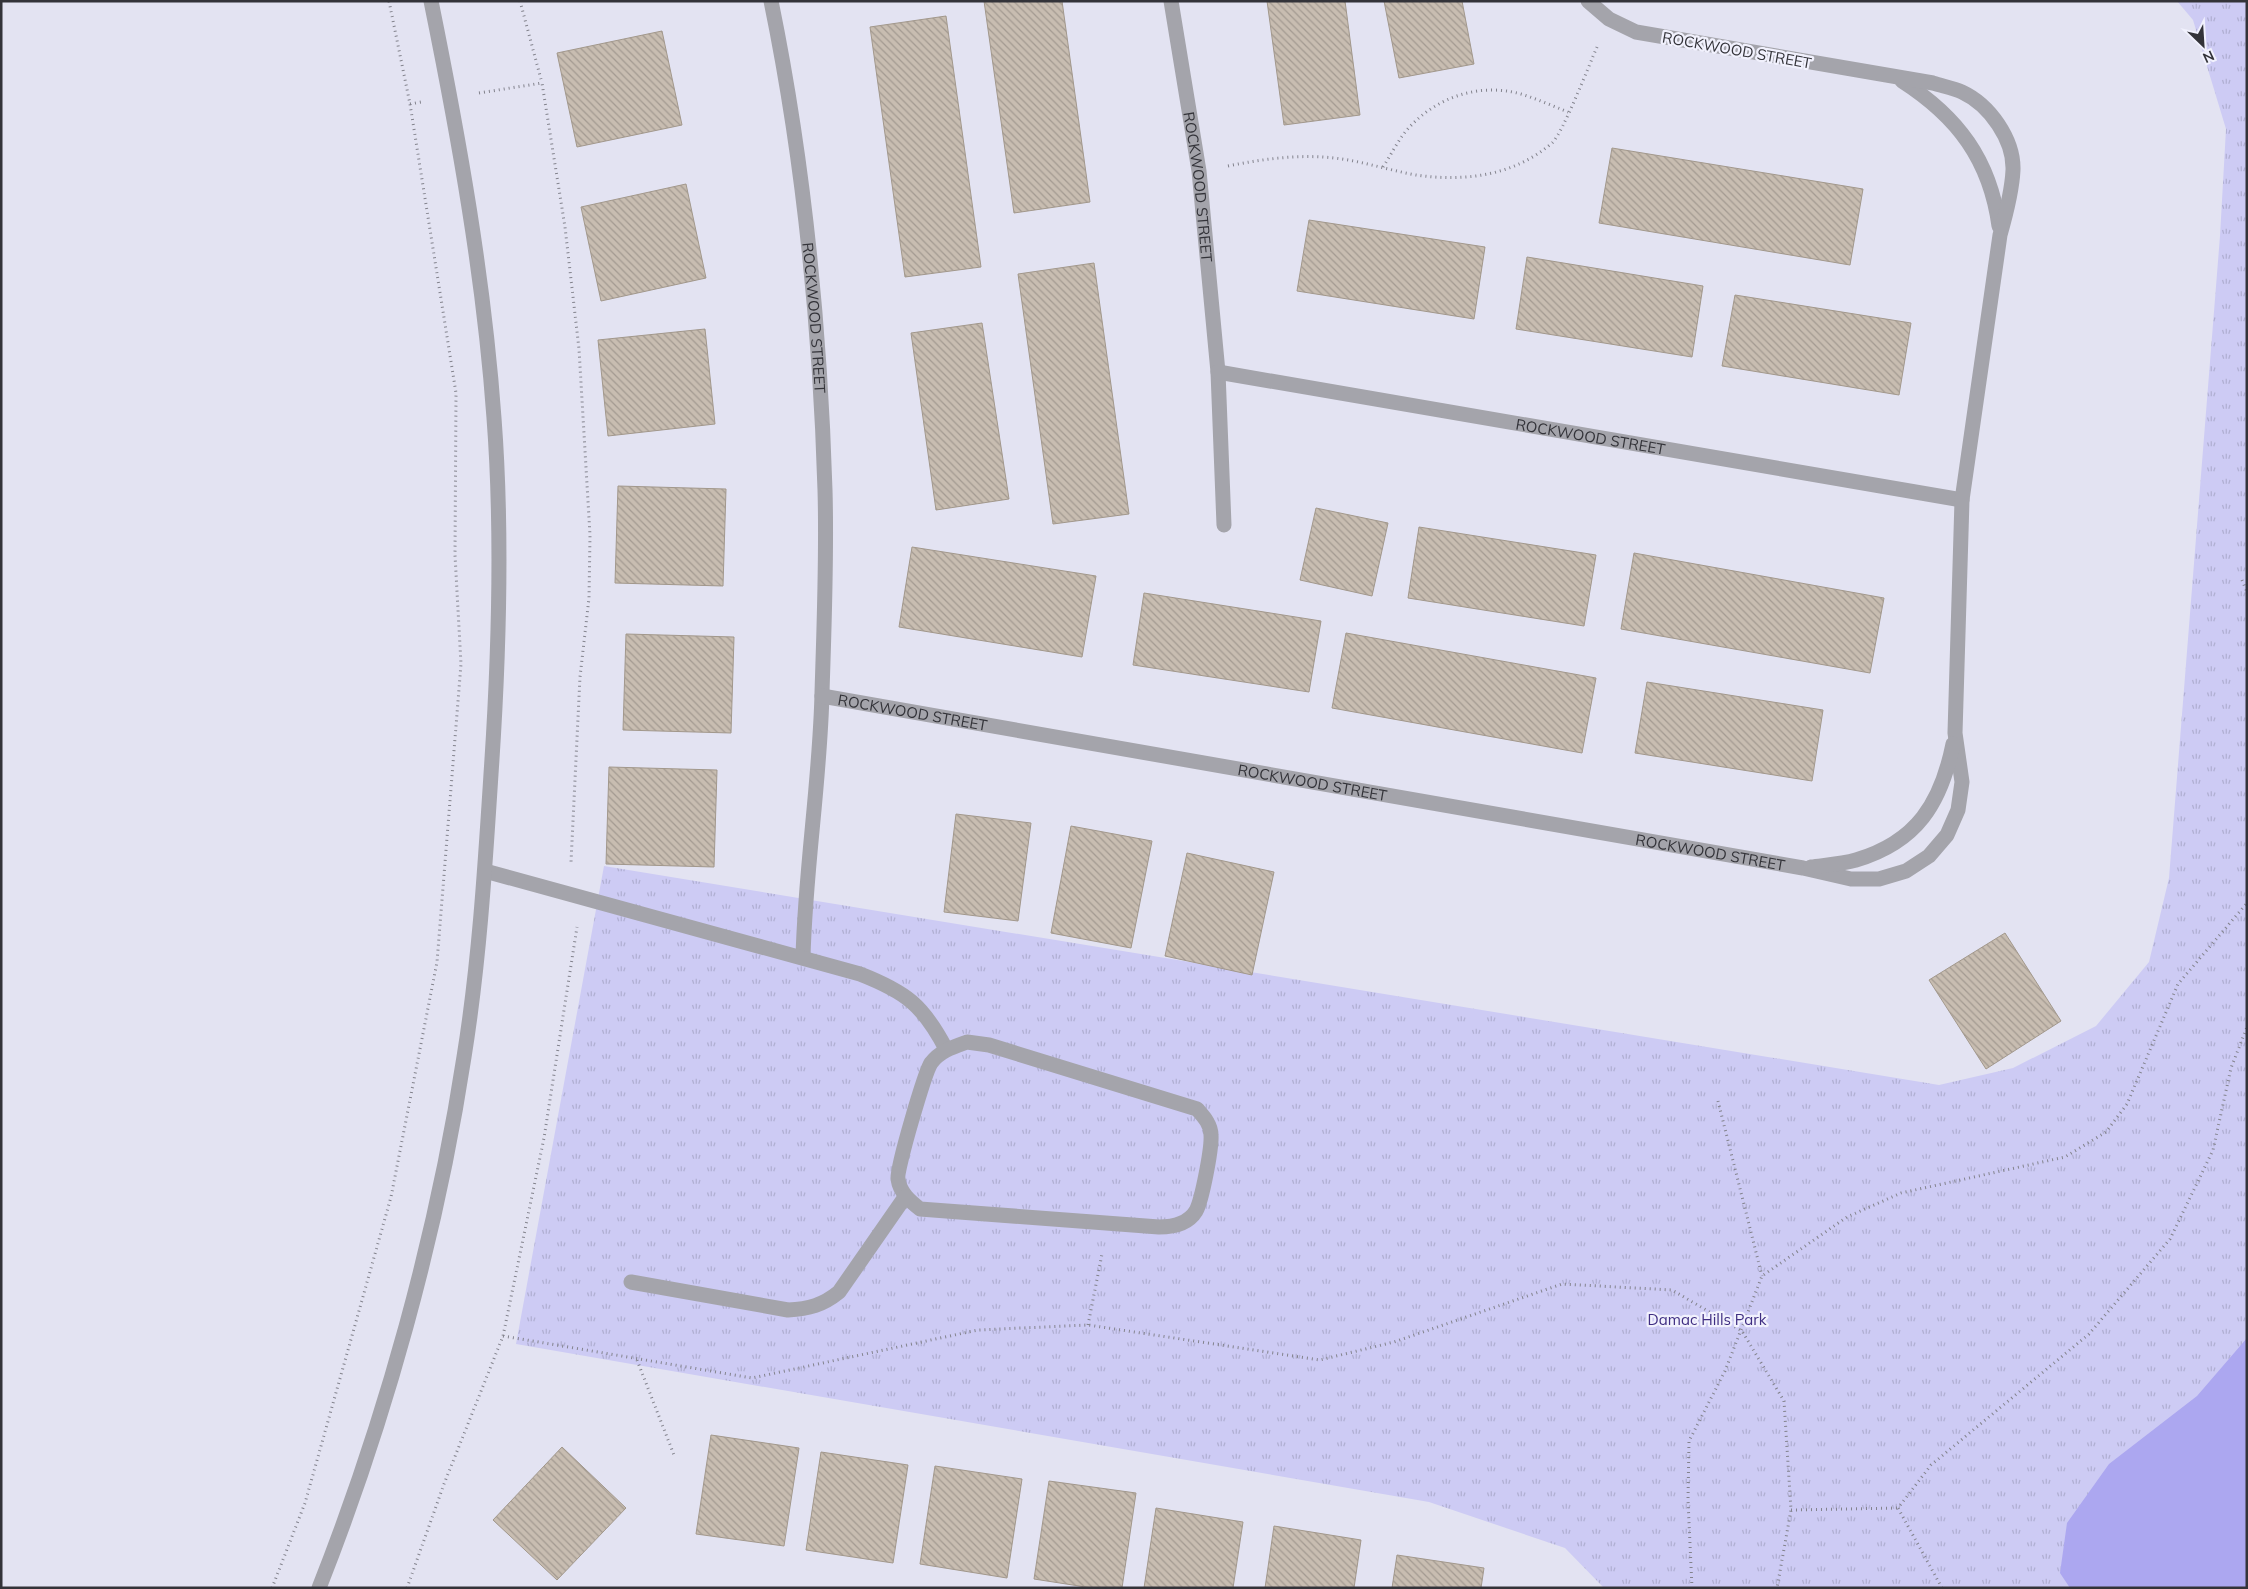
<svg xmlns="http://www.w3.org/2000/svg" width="2248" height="1589" viewBox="0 0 2248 1589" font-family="Mulish,sans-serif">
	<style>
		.park { fill: url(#park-tufts) }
		.water { fill: #aca7f0 }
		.building { fill: url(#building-back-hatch); stroke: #a2988c }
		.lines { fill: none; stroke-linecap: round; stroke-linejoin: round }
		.path { stroke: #83838d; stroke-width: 3; stroke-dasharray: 1 4; stroke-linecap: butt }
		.minor { stroke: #a4a4ab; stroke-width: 15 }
		.labels { text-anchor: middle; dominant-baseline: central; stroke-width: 4.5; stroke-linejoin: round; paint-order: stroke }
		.street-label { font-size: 15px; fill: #333339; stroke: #f1f1fd }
		.park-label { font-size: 15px; fill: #3f2e82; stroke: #f1f1fd }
	</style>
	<defs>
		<pattern id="park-tufts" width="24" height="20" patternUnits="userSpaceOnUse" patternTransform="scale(1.25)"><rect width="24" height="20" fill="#cdcbf4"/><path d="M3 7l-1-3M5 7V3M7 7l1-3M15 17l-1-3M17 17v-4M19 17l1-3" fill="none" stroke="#b0afd2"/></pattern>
		<pattern id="building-back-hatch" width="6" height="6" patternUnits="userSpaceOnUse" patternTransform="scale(1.25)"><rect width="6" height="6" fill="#c8bdb1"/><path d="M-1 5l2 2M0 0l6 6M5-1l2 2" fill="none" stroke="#a39a91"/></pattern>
	</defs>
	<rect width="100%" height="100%" fill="#e3e3f2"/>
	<path class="park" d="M2177 1H2247V1588H1604L1565 1548 1429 1502 516 1344 604 866 1939 1085 2013 1068 2096 1026 2149 962 2169 878 2220 236 2226 129 2193 20Z"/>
	<path class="water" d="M2247 1338V1588H2070L2060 1573 2067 1523 2109 1464 2197 1396Z"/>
	<path class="building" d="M984 1H1062L1090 202 1014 213Z
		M1267 1H1345L1360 115 1284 125Z
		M1384 1H1462L1474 64 1399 78Z
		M946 16 981 267 905 277 870 27Z
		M662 31 682 125 577 147 557 53Z
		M1612 148 1863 189 1850 265 1599 223Z
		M686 184 706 278 601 301 581 207Z
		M1309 220 1485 247 1474 319 1297 291Z
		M1527 257 1703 286 1692 357 1516 329Z
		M1094 263 1129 514 1053 524 1018 274Z
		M1735 295 1911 323 1899 395 1722 366Z
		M982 323 1009 499 936 510 911 333Z
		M705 329 715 424 608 436 598 340Z
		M618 486 726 489 723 586 615 583Z
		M1316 508 1388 523 1372 596 1300 580Z
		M1419 527 1596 555 1584 626 1408 598Z
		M912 547 1096 576 1082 657 899 627Z
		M1634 553 1884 598 1870 673 1621 629Z
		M1144 593 1321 621 1309 692 1133 665Z
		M1346 633 1596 678 1582 753 1332 708Z
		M626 634 734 637 731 733 623 730Z
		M1647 682 1823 710 1812 781 1635 753Z
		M609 767 717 770 714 867 606 864Z
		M956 814 1031 823 1018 921 944 912Z
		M1071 826 1152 841 1131 948 1051 933Z
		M1187 853 1274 872 1252 975 1165 956Z
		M2005 933 2061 1021 1986 1069 1929 980Z
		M711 1435 799 1448 784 1546 696 1534Z
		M562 1447 626 1508 557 1580 493 1520Z
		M821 1452 908 1465 893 1563 806 1550Z
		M935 1466 1022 1479 1007 1578 920 1564Z
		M1049 1481 1136 1493 1122 1588H1092L1034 1579Z
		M1156 1508 1243 1522 1233 1588H1144Z
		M1274 1526 1361 1540 1354 1588H1265Z
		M1397 1555 1484 1568 1481 1588H1392Z"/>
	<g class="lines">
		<path class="path" d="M520 1 542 83
			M479 93 542 83 565 227 579 349 590 535 589 598 580 677 571 862
			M410 104 421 102
			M1228 166C1263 159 1298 154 1334 158 1362 161 1388 170 1416 175 1464 182 1514 176 1552 143 1563 133 1589 65 1597 47
			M1383 167C1391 155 1397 142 1406 131 1434 98 1478 82 1521 94 1537 99 1553 106 1568 112
			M2242 580 2247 592
			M1718 1101 1762 1276
			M1088 1325 1102 1254
			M503 1336 752 1378 978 1330 1088 1325 1320 1360 1394 1342 1562 1284 1672 1290 1742 1331 1784 1401 1791 1510 1777 1588
			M637 1360 674 1455
			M1791 1510 1898 1508
			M272 1588 305 1503 391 1197 437 962 461 664 455 555 456 393 410 104 389 1
			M407 1588 444 1484 503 1336 544 1138 577 927
			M1692 1588 1688 1500 1689 1441 1725 1371 1762 1276 1847 1217 1901 1193 2065 1157 2106 1132 2127 1104 2178 984 2247 903
			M1942 1588 1898 1508 1931 1465 2089 1334 2170 1239 2213 1150 2231 1068 2247 1027"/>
		<g class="minor">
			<path id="s1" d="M771 1C804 162 820 326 825 490 827 558 824 626 822 693 820 782 805 870 803 958"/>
			<path id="s2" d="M1171 1 1199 171 1218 372 1224 525"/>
			<path d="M1902 81C1958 117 1990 160 1999 226"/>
			<path id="s3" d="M1218 372 1962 500"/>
			<path id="s4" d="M822 696 1803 868 1851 879H1879L1906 871 1929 856 1947 835 1958 810 1962 782 1955 733 1962 500 2000 235C2006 214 2012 192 2013 170 2014 140 1990 105 1962 92 1953 88 1942 86 1933 83L1636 32 1609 19 1588 1"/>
			<path d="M1811 867C1826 865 1842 864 1856 860 1917 842 1941 803 1953 744"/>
			<path d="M485 871 860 974C906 992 923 1005 946 1049"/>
			<path d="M967 1042 989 1045 1197 1109C1203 1116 1211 1124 1211 1135 1212 1148 1202 1200 1196 1211 1188 1224 1173 1227 1159 1227L920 1209C910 1201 900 1193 898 1179 896 1170 925 1072 931 1063 940 1051 953 1047 967 1042Z"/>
			<path d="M631 1282 788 1310C809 1309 823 1305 839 1292L905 1197"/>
			<path d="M319 1588C385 1421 437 1234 464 1057 479 964 485 868 491 774 499 657 503 536 494 418 484 278 459 139 431 1"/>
		</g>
	</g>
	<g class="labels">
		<g class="street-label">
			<text transform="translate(1737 50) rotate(10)">ROCKWOOD STREET</text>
			<text stroke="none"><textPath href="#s2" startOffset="188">ROCKWOOD STREET</textPath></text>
			<text stroke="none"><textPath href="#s1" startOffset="320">ROCKWOOD STREET</textPath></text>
			<text stroke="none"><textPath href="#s3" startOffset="378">ROCKWOOD STREET</textPath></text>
			<text stroke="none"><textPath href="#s4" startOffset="92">ROCKWOOD STREET</textPath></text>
			<text stroke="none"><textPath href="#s4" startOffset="498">ROCKWOOD STREET</textPath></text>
			<text stroke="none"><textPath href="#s4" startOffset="902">ROCKWOOD STREET</textPath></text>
		</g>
		<g class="park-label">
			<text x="1707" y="1319">Damac Hills Park</text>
		</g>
	</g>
	<rect width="2248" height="1589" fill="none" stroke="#333339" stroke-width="5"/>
	<g transform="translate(2203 45) rotate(155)" stroke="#f1f1fd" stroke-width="4" paint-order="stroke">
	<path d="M0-4L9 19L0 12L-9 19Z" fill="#333339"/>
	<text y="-8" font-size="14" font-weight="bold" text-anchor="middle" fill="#333339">N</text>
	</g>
</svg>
